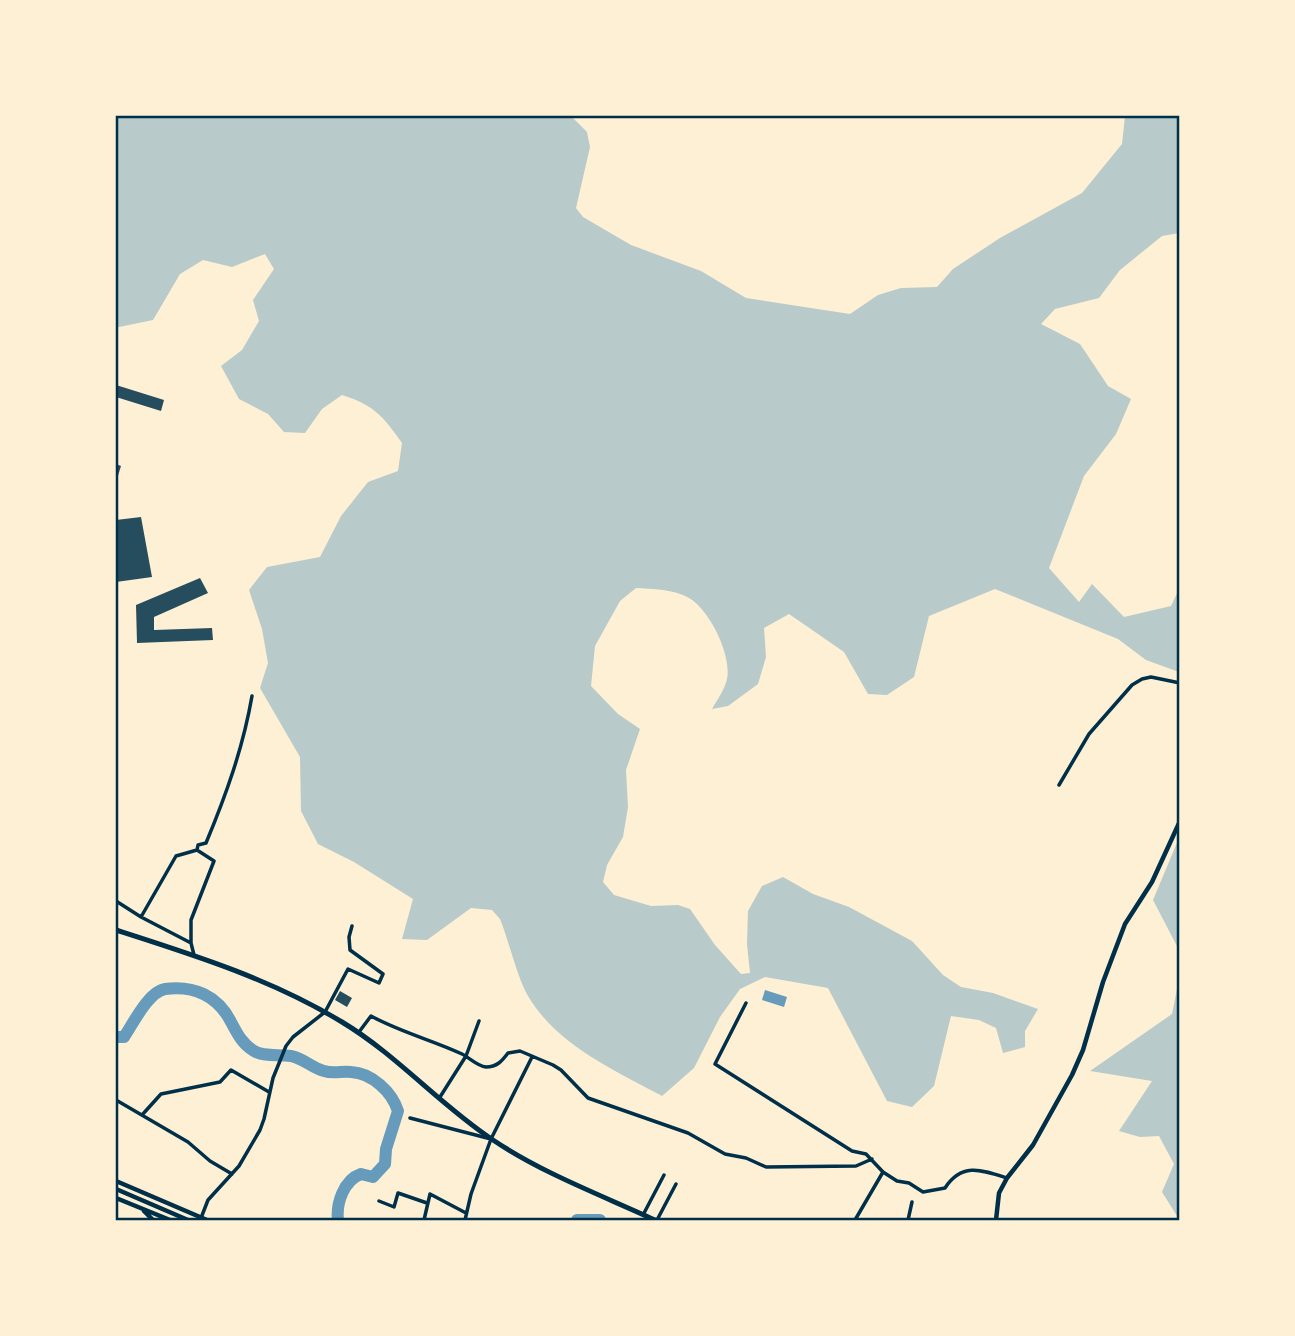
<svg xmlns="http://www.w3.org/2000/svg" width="1295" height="1336" viewBox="0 0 1295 1336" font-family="Karla,sans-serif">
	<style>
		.green { fill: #b9caca }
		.water { fill: #669bbc }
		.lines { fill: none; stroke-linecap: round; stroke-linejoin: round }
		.river { stroke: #669bbc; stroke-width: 12 }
		.building { fill: #264d5e }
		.minor { stroke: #003049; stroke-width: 3.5 }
		.secondary { stroke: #003049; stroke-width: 4.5 }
		.trunk { stroke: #003049; stroke-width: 5 }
		.neatline { fill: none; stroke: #003049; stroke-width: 2.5 }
	</style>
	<rect width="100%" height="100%" fill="#fdf0d5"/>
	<path class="green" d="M116 116H571L587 132 590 147 576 208 583 217 631 245 701 271 746 298 850 314 878 295 901 288 937 287 953 269 1000 238 1082 193 1122 144 1125 116H1179V156L1177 171 1180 174 1179 233 1162 236 1120 270 1099 298 1055 309 1041 324 1080 344 1108 386 1131 399 1116 434 1084 476 1049 568 1079 602 1092 584 1124 617 1171 606 1179 589V672L1146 660 1118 639 995 589 929 616 914 677 887 695 868 694 844 652 789 614 764 628 766 657 758 684 728 706 712 709C717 700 725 689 727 679 732 656 710 610 689 598 674 589 652 589 636 588L620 601 595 646 591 686 618 714 640 729 626 770 628 807 623 837 607 865 603 882 614 895 651 906 678 905 690 909 715 945 741 974 750 973 747 944 748 911 762 886 783 877 813 894 849 907 912 941 943 975 961 987 993 993 1038 1009 1025 1031V1047L1003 1053 996 1028 979 1020 951 1016 934 1086 912 1107 887 1101 828 988 765 977 740 989 720 1017 694 1068 662 1096C614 1070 557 1045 528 996 517 977 509 941 500 919L492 910 471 908 427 940 402 939 413 899 354 862 318 844 301 811 300 757 260 688 268 663 262 629 249 590 267 567 320 557 341 516 368 482 398 471 402 443C383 416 374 405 342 395L322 409 305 433 284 432 268 414 239 399 221 366 242 350 259 321 253 300 274 269 265 254 232 267 203 260 180 274 153 320 119 327 116 326Z
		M1179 838 1180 950H1179L1153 900Z
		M1179 979 1180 1219H1179L1162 1192 1174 1164 1159 1136 1140 1137 1119 1131 1152 1081 1090 1071 1172 1014Z"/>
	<path class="water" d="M765 990 787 997 784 1007 762 1000Z"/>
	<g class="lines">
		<path class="river" d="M116 1037H124C133 1024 148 992 165 989 194 985 218 996 231 1022 237 1033 242 1044 254 1051 265 1057 278 1054 291 1056 303 1058 312 1068 324 1071 333 1074 342 1071 351 1072 372 1073 392 1092 398 1111L386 1149 385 1164 373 1177 361 1174C344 1180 336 1203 338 1220
			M577 1220H600"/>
	</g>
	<path class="building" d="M116 385 164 400 161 411 116 397Z
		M116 464 121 466 116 482Z
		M141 517 152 577 116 582V520Z
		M200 578 208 593 154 617V630L212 628 213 640 137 643 136 605Z
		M340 991 352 998 347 1007 335 1000Z"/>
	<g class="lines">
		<path class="minor" d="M1059 785 1089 734 1132 685 1142 679 1151 677 1180 683
			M116 901 141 917 191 943 194 955
			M141 917 176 856 197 850
			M191 943V920L214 861 197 850 198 845 206 843C226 795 243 748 252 696
			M746 1003 715 1064 852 1151 866 1154 883 1172 897 1181 909 1183 923 1192 945 1188C962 1162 982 1170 1007 1178
			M359 1032 371 1016C400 1032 432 1040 462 1054 470 1058 477 1066 486 1067 497 1067 502 1061 508 1053L520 1051 553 1065 561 1070 588 1098 688 1133 725 1154 746 1158 766 1167 856 1166 872 1159
			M440 1097 466 1056 479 1021
			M116 1100 188 1142 210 1161 232 1174
			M142 1115 161 1094 220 1082 231 1070 269 1092
			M410 1118 491 1139 471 1194 465 1220
			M491 1139 532 1057
			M379 1201 394 1207 398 1193 427 1203
			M643 1215 664 1175
			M201 1218 208 1200 239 1166 260 1130 264 1119 273 1078 286 1046 293 1037 325 1012 348 969 379 983 383 974 350 950 349 937 352 926
			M424 1220 430 1194 466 1213
			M657 1220 676 1184
			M855 1220 883 1172
			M908 1220 912 1202"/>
		<path class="secondary" d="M116 1181 207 1220
			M116 1189 188 1220
			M116 1198 170 1220
			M144 1211 153 1220
			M996 1220 999 1193 1007 1178 1033 1145 1072 1075 1083 1050 1103 982 1125 924 1152 882 1180 821"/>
		<path class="trunk" d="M116 930C194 955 271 979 342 1022 397 1055 440 1105 493 1140 542 1173 601 1195 655 1220"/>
	</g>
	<rect width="1295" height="1336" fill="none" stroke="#fdf0d5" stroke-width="234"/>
	<rect x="117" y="117" width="1061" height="1102" class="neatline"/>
</svg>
